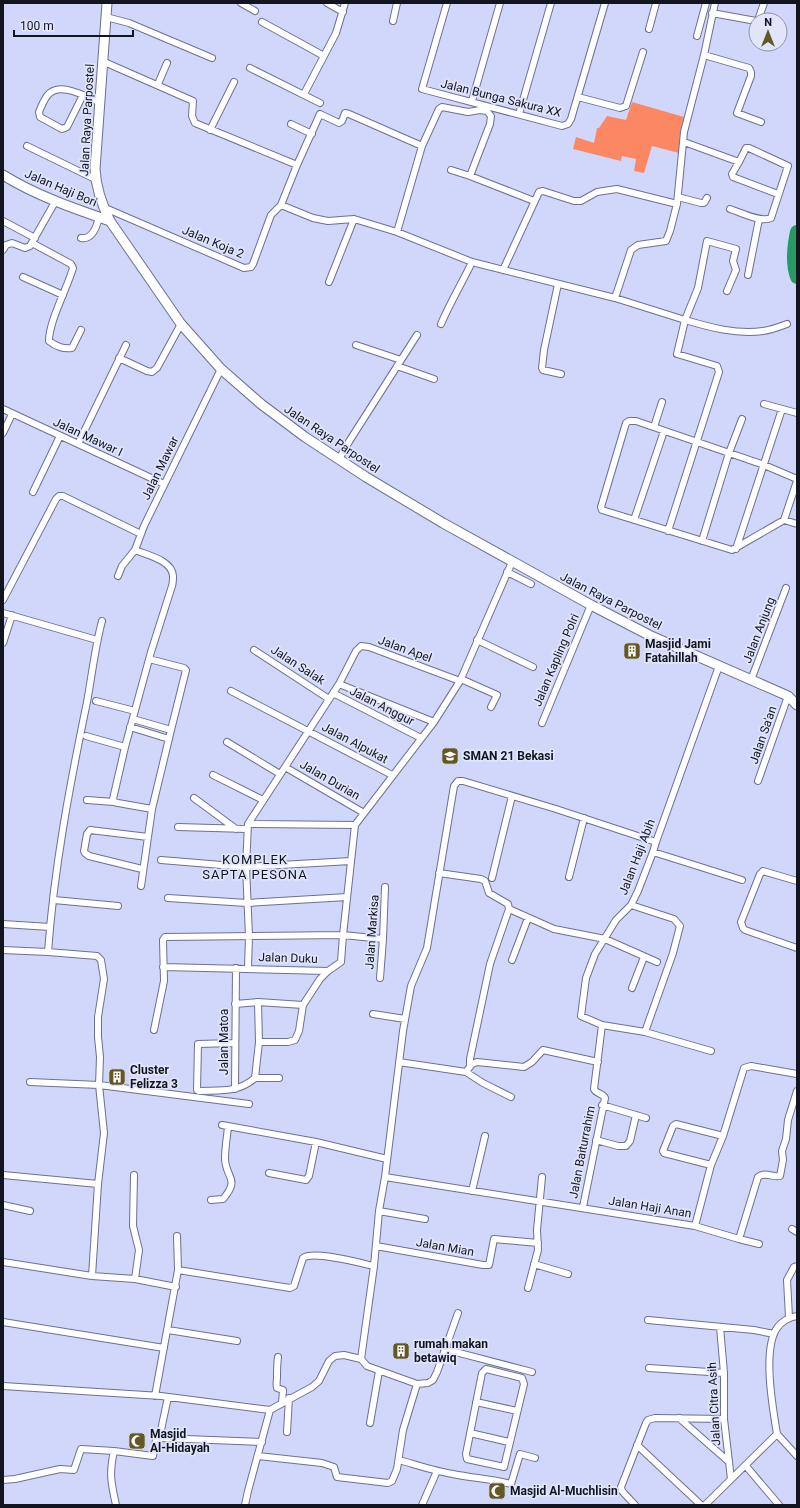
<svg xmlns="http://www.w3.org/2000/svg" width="800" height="1508" viewBox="0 0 800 1508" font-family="Roboto,sans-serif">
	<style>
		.green { fill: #fc8763 }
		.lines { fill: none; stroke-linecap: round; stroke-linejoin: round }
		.river { stroke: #259a63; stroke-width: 14 }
		.street-casing { stroke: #6c7191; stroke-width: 8 }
		.secondary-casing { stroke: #6c7191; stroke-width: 11 }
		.street { stroke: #fff; stroke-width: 6 }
		.secondary { stroke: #fff; stroke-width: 9 }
		.labels { text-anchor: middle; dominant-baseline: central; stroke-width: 3.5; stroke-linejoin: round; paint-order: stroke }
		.street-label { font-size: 12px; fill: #121420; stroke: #e1e5fb }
		.poi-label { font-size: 12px; font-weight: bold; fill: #121420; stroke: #e1e5fb; text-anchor: start }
		.neighbourhood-label { font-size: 13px; letter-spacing: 1px; fill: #121420; stroke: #e1e5fb }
	</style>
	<rect width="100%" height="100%" fill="#d1d7fb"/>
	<path class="green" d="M632 102 684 117 680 132 679 153 652 146 644 173 634 171 636 159 622 156 621 161 573 149 576 137 594 143 597 128H599L607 116 626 120Z"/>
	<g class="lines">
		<path class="river" d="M797 232C794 246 792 263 797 277"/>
		<defs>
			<path id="street" d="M241 3 255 11
				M327 3 343 12
				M447 3 422 89 562 126 568 124 571 119 605 3
				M712 13 756 21
				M106 17 129 23 212 58
				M758 20 764 3
				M393 21 397 3
				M262 22 324 56
				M649 29 656 3
				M697 36 706 3
				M704 55 749 68 751 72V76L737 113 761 122
				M102 61 193 101 192 116 195 123 297 165
				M250 68 320 103
				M158 84 167 63
				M304 94 336 33 345 3
				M83 95 67 127 62 129 40 117 39 112C41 107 44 100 47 96 59 80 86 97 99 102
				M578 97 620 108 626 106 643 52
				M472 101 500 3
				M519 114 551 3
				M291 124 312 134
				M210 130 234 82
				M684 142 739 162 746 148H749L788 166 771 218C761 223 740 212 730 209
				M27 146 95 179
				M739 162 732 174 733 177 778 194
				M451 170 470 176 534 201
				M678 197 701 203H704L707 198
				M281 205 313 218 328 221 354 219 397 232 472 262 615 298 685 320 677 354 717 366 719 372 668 531
				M103 207 244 268 251 267 253 264 271 215 281 205 297 165 320 114 339 123 342 121 345 113 349 114 422 146
				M3 221 35 238
				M397 232 422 146 439 109 442 107 468 112 480 110 487 111 491 116 490 124 470 176
				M81 238C93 240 97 226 99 217
				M32 243 71 264 73 268C67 289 49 321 49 341 57 347 63 349 72 348L81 330
				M3 250 6 245 12 243 25 248 30 246 55 202
				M503 270 539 192 543 191 574 201H581L597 192 617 189 677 204
				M748 275 759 219
				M23 277 63 295
				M329 282 354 219
				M558 284 544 350 542 368 543 370 561 374
				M727 291 736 270 733 261 736 249 707 241 698 288 685 320C709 327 737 335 763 331 771 330 779 327 787 324
				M615 298 631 250 638 245 666 241 670 231 677 204 684 132 704 55 715 3
				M441 324C450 303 462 283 472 262
				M356 345 401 360
				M119 358 147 371 152 372 157 368 181 324
				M397 366 434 379
				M764 404 797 413
				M3 409 164 484
				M654 427 662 402
				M3 433 12 414
				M78 444 126 345
				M339 459 350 440 417 335
				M797 479 764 465 636 421H629L626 423 601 507 602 510 732 550 784 520 797 524
				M33 492 60 436
				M634 520 664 431
				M784 520 797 481
				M702 541 729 453 742 419
				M736 549 782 409
				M135 550C147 555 172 560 173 576 173 579 173 583 172 586L151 652 125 747 113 799 114 802 118 803 152 809
				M507 572 531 584
				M118 576 122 566 135 550 144 526 221 369
				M3 600 56 499 59 496H63L141 534
				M3 613 97 640
				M477 640 533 667
				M3 643 12 615
				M254 650 329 699
				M149 659 184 668 186 670 171 730
				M461 679 497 695 491 707
				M751 680 786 588
				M339 684 356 651 361 646 369 647 460 681
				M231 691 392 775
				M333 693 421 738
				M96 701 135 711
				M133 719 171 730 152 809 141 886
				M542 723 591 605
				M130 727 169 739
				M86 736 125 747
				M227 742 280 774
				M285 767 364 813
				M213 775 263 800
				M758 781 788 696
				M194 798 236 829
				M87 800 114 802
				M248 824 355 825
				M178 827 247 829
				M653 852 742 880
				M161 860 246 867 351 861
				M142 869 89 856 85 853 84 851 87 834 90 830 148 837
				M439 873 481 879 485 881 489 893 508 904 509 909 554 929 605 939 657 962
				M569 877 584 818
				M492 878 512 796
				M797 881 763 871 760 874 741 922 743 928 745 930 797 948
				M168 898 247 903 347 897
				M54 900 118 906
				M3 924 50 927
				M3 950 48 952
				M512 960 528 918
				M163 967 328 971
				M248 968 249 936 246 867 248 824 339 684 434 722
				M380 978 383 939 385 887
				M632 988 644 957
				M235 1004 258 1002 303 1005
				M373 1014 405 1019
				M602 1025 645 1032 673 953 680 926 674 919 631 905
				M154 1030 164 981 163 940 165 937 343 935 383 939
				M645 1032 711 1051
				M259 1042H288L295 1040 299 1031 303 1005 320 979 328 971 341 962 343 935 355 825 434 722 460 681 512 562
				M235 1043 198 1044 197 1090 199 1091C220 1090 238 1093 255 1078L259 1042 258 1002
				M399 1062 466 1072 483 1083 511 1097
				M470 1066V1059L490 964 509 909
				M466 1072 472 1064 477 1062 524 1067 532 1062 543 1050 598 1062
				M255 1078H279
				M30 1082 99 1085 249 1104
				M235 1089 236 968
				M602 1105 646 1118
				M222 1125 316 1142 387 1159
				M596 1140 618 1146H626L630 1141 636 1115
				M711 1165 664 1153 663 1151 673 1126 676 1124 723 1136
				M269 1173 306 1180 309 1176 316 1142
				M3 1175 98 1184
				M134 1175 133 1226 139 1250 135 1279
				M385 1177C488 1194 592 1209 695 1226L711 1165 723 1136 744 1068 751 1066 797 1074
				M472 1191 485 1136
				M211 1200 223 1199C241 1178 225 1178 225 1158 225 1148 227 1137 228 1127
				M3 1205 30 1211
				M583 1207 605 1098C603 1093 596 1094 594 1089L602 1025 581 1016 586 978 595 954 616 920 631 905 638 891 653 852 656 842 719 666
				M379 1211 425 1219
				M695 1226 739 1239 758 1177C765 1171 773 1178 780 1176L783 1160 782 1151 786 1139 788 1120 797 1091
				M792 1229 797 1232
				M739 1239 759 1244
				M376 1246 483 1265H489L494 1239 538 1243
				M3 1262 92 1276 135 1279 176 1287
				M534 1264 568 1274
				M178 1270 290 1288 294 1286 303 1258C313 1250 360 1263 374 1266
				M92 1276 98 1184 104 1133 99 1085 100 1057 98 1037V1017L104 979 101 960 97 956 48 952C54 868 70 784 87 702 92 675 95 647 102 621
				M528 1288 538 1250 537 1230 542 1177
				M789 1317 787 1280 794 1267 797 1266
				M648 1320 754 1330 774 1334
				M3 1322 164 1348
				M720 1327 724 1373V1419L731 1479
				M168 1330 237 1341
				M444 1349 532 1372
				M278 1357C277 1364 277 1370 277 1377 277 1381 276 1383 277 1388L283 1390 282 1403
				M361 1359 374 1266 379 1211 385 1177 403 1031 411 986 427 948 454 786 458 781H463L556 809 656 842
				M649 1368 724 1373
				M486 1369 522 1378 524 1384 504 1467 467 1459 466 1454 482 1373Z
				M3 1386 161 1396 270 1410 312 1387 319 1381 329 1361 335 1356 344 1355 361 1359 367 1366 417 1384 428 1383 433 1380 437 1372 458 1313
				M155 1396 178 1270 177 1236
				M476 1402 517 1411
				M679 1418 729 1462
				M370 1423 379 1371
				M161 1430 168 1397
				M287 1432 289 1398
				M470 1433 509 1442
				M777 1434 797 1456
				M637 1445 701 1505
				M114 1451C109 1473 111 1483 116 1505
				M258 1456 322 1463 334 1467 337 1477 388 1483 392 1481 397 1469 403 1430 417 1384
				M399 1460C417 1465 434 1471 453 1474 472 1478 492 1479 511 1484L520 1454 535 1458
				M746 1466 779 1505
				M3 1480 15 1479 60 1469 74 1470 81 1449 114 1451 153 1456 156 1440 161 1438 262 1442
				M245 1505 248 1491 270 1410
				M422 1505 437 1471
				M635 1505 622 1491 621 1487 646 1423 648 1420 655 1418 724 1419
				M705 1505 777 1434C773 1409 762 1350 777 1328 781 1322 789 1317 797 1316"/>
			<path id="secondary" d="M107 3 95 169C96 188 102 205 110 221L181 324 221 369 261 404 305 437 366 477 443 523 591 605 649 635 788 696 797 705
				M3 175C37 196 73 208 110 221"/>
		</defs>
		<use href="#street" class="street-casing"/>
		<use href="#secondary" class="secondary-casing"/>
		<use href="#street" class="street"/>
		<use href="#secondary" class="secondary"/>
	</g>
	<defs>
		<symbol id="building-square" viewBox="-11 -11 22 22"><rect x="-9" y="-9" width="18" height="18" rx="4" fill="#635824" stroke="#e1e5fb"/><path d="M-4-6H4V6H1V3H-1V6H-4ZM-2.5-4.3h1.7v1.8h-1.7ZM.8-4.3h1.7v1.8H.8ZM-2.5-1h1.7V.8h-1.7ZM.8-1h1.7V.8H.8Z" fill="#fff"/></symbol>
		<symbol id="school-square" viewBox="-11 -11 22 22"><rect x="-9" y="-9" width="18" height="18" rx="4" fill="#635824" stroke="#e1e5fb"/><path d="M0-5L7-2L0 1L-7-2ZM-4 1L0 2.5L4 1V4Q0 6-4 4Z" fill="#fff"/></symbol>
		<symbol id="mosque-square" viewBox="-11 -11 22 22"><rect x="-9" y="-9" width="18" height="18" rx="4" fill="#635824" stroke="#e1e5fb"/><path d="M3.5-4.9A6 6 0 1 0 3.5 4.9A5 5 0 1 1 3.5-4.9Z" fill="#fff"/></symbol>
	</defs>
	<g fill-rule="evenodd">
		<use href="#building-square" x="622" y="641" width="20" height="20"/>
		<use href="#school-square" x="440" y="746" width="20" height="20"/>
		<use href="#building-square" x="107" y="1067" width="20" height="20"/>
		<use href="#building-square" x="391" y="1341" width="20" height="20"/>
		<use href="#mosque-square" x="127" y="1431" width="20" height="20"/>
		<use href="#mosque-square" x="487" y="1481" width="20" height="20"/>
	</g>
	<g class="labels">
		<g class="street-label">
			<text transform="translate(501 98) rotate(14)">Jalan Bunga Sakura XX</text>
			<text transform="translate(87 120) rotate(-87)">Jalan Raya Parpostel</text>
			<text transform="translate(61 188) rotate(23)">Jalan Haji Bori</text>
			<text transform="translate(213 242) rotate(23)">Jalan Koja 2</text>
			<text transform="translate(88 437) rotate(25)">Jalan Mawar I</text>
			<text transform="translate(332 439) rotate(34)">Jalan Raya Parpostel</text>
			<text transform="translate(160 468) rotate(-64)">Jalan Mawar</text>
			<text transform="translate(611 601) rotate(27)">Jalan Raya Parpostel</text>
			<text transform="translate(759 630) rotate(-69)">Jalan Anjung</text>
			<text transform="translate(405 649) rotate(20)">Jalan Apel</text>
			<text transform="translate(556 660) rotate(-67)">Jalan Kapling Polri</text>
			<text transform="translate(298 665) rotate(33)">Jalan Salak</text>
			<text transform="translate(382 706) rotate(27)">Jalan Anggur</text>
			<text transform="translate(763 735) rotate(-71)">Jalan Sa'an</text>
			<text transform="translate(355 743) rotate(28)">Jalan Alpukat</text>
			<text transform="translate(330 780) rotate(30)">Jalan Durian</text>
			<text transform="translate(637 857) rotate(-69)">Jalan Haji Abih</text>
			<text transform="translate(372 932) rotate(-86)">Jalan Markisa</text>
			<text transform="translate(288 958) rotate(2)">Jalan Duku</text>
			<text transform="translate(224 1042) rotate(-90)">Jalan Matoa</text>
			<text transform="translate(582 1152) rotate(-79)">Jalan Baiturrahim</text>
			<text transform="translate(650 1207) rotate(9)">Jalan Haji Anan</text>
			<text transform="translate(445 1247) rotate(10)">Jalan Mian</text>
			<text transform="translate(714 1404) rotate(-93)">Jalan Citra Asih</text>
		</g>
		<g class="poi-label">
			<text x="645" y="644">Masjid Jami<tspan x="645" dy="14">Fatahillah</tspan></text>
			<text x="463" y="756">SMAN 21 Bekasi</text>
			<text x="130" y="1070">Cluster<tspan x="130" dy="14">Felizza 3</tspan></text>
			<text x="414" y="1344">rumah makan<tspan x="414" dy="14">betawiq</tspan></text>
			<text x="150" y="1434">Masjid<tspan x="150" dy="14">Al-Hidayah</tspan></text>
			<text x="510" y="1491">Masjid Al-Muchlisin</text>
		</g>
		<g class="neighbourhood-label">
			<text x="255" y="859">KOMPLEK<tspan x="255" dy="15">SAPTA PESONA</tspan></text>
		</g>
	</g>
	<rect width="800" height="1508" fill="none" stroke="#121420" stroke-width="8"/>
	<g transform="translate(768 32)"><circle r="19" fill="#e1e5fb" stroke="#8e91a3"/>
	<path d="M0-3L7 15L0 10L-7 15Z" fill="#635824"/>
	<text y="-6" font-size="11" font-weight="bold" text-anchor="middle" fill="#121420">N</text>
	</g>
	<path d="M14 30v6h119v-6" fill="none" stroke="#121420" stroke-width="2"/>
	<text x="20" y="30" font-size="12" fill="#121420" stroke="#e1e5fb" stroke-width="3" paint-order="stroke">100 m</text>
</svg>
